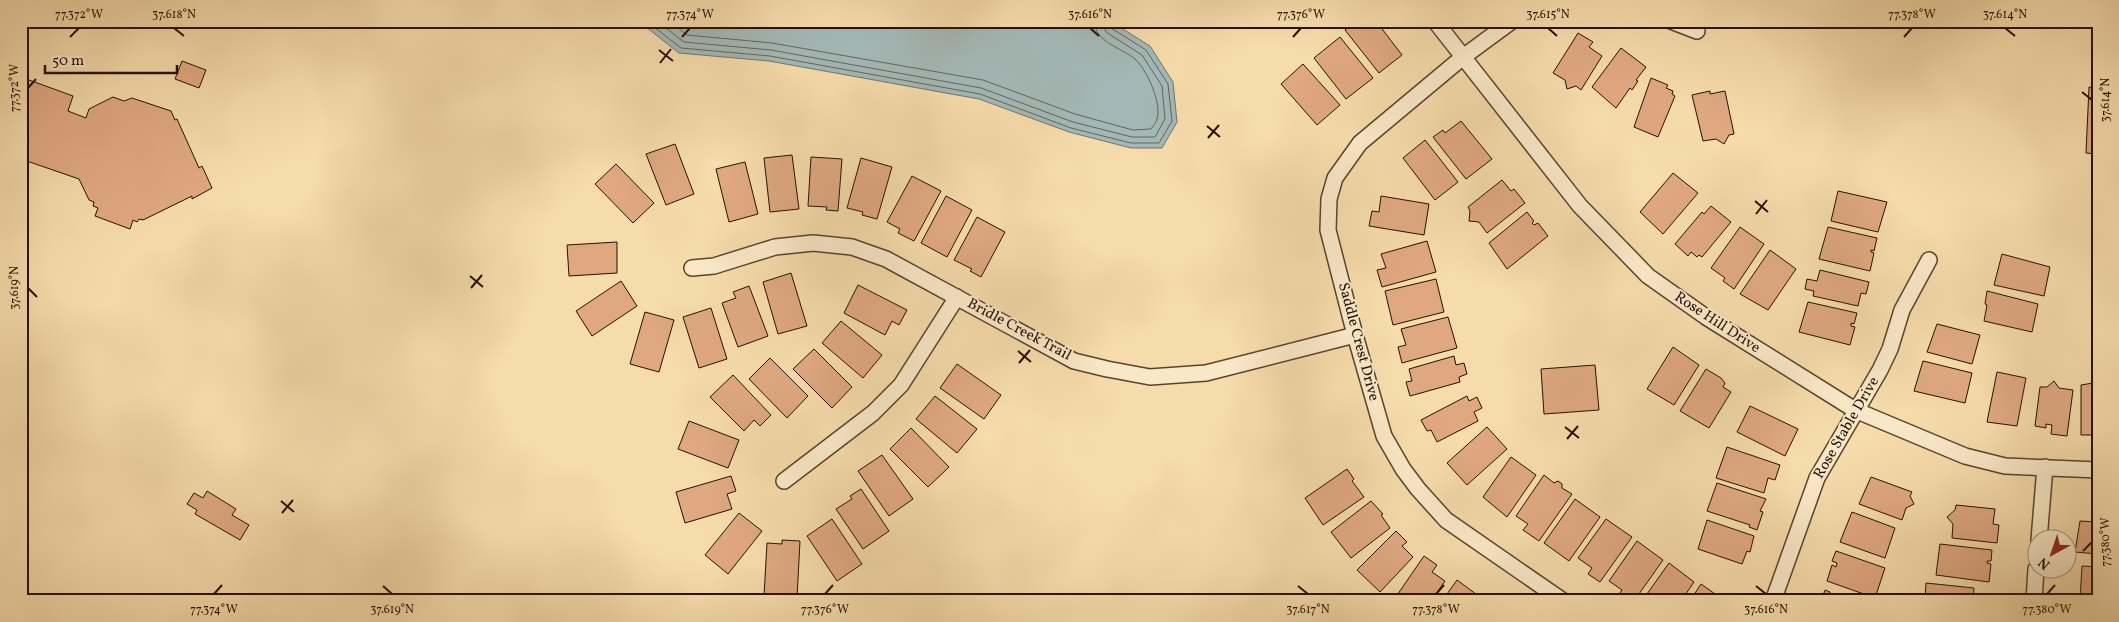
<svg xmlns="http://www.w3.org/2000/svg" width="2119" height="622" viewBox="0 0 2119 622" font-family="Vollkorn,serif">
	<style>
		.water { fill: #a3b8b6; stroke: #71756d }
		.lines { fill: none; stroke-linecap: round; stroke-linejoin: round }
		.shore { stroke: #64645b; stroke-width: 1 }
		.building { fill: #dfa881; stroke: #251100 }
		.street-casing { stroke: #59442b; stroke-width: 18 }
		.street { stroke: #f9e8c8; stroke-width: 15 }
		.ticks { fill: none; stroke: #251100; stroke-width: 2 }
		.labels { text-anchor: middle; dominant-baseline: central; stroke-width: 4; stroke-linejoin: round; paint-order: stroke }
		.street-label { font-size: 15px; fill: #251100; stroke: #f9e8c8 }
		.neatline { fill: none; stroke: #251100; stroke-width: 2 }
		.ticks-label { font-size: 12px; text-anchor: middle; fill: #251100 }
	</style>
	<rect width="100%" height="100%" fill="#f6dbab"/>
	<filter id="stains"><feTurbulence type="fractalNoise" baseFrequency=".004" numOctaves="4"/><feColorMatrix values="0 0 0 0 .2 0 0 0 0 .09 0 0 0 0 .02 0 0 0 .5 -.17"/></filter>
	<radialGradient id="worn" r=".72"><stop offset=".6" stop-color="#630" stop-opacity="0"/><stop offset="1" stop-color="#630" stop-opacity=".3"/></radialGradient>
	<path class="water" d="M595 21H1110L1150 46 1173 82 1177 122 1162 148H1131L1069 132 979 99 769 61 679 53 646 27Z"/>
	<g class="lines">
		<path class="shore" d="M638 21 649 23 681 48 770 56 980 94 1071 128 1131 143H1159L1172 121 1168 84 1146 50 1111 28 1108 21
			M657 21 684 42 771 50 981 88 1073 122 1132 137H1155L1165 119 1162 86 1142 55 1106 32 1102 21
			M669 21 687 35 772 43 983 80 1075 114 1133 130 1151 129C1153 126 1156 123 1157 119 1162 103 1147 70 1135 59 1121 47 1095 43 1094 21"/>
	</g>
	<path class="building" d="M1357 21H1376L1402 55 1379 73 1345 30Z
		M1578 33 1593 42 1589 47 1602 56 1581 90 1576 86 1567 89 1565 80 1553 73Z
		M1340 37 1373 78 1346 99 1314 58Z
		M1621 48 1646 67 1636 80 1638 81 1632 90 1630 88 1616 108 1592 87Z
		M182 61 206 70 199 88 175 79Z
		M1303 64 1340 105 1317 125 1281 84Z
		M21 77 73 96 68 111 86 118 89 109 113 97 124 101 132 98 171 111 175 120 177 119 199 168 202 166 212 188 192 199V196L143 220 139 219 137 222 133 220 130 229 95 216 98 208 93 206 94 202 89 200 79 179 21 159Z
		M1651 78 1668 85 1666 88 1673 91 1672 94 1675 96 1658 137 1634 127Z
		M2089 87 2098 88V154L2086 153Z
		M1710 91V94L1725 91 1734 134 1729 135 1724 144 1716 139 1703 141 1692 95Z
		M1461 121 1492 159 1466 179 1433 137 1443 130 1445 133Z
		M1425 140 1458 182 1435 200 1403 158Z
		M675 144 694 194 666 205 646 154Z
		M792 155 799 209 770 212 764 158Z
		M811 157 842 159 838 211 826 210 827 207 808 206Z
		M861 158 892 167 877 219 862 215 863 212 847 208Z
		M745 162 758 214 729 222 716 169Z
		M616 164 654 203 633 223 595 184Z
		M1673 173 1698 193 1663 234 1640 212Z
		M912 176 941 191 914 241 898 233 900 229 887 222Z
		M1502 180 1511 191 1514 189 1525 203 1487 233 1479 222 1469 221 1470 211 1468 207Z
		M1838 191 1887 202 1878 232 1831 221Z
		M946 196 972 210 947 257 921 243Z
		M1381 196 1429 204 1424 235 1369 226 1372 211 1379 212Z
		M1711 206 1731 222 1702 257 1699 255 1697 257 1691 252 1688 256 1675 244 1702 212 1704 214Z
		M1527 212 1534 221 1532 223 1534 225 1538 223 1548 236 1507 269 1489 243Z
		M977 217 1005 232 981 277 970 271 972 269 954 260Z
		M1740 227 1764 244 1734 289 1723 281 1725 278 1711 268Z
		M1828 227 1877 238 1874 251 1871 250V252L1874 253 1870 271 1819 259Z
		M1427 241 1436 272 1382 287 1377 270 1386 268 1381 254Z
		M617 242V273L569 276 567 245Z
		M1770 250 1796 269 1768 310 1740 294Z
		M2002 254 2050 267 2044 296 1994 285Z
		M1820 270 1869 282 1866 294 1861 293 1858 306 1813 296 1814 291 1805 289 1807 279 1817 281Z
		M791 273 807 326 778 334 763 282Z
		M1436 279 1444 312 1393 325 1385 291Z
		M621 281 637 306 592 336 576 311Z
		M858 285 907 310 899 325 892 321 885 335 844 313Z
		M749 286 768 336 738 347 722 303 736 298 733 292Z
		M1987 291 2038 304 2032 332 1984 321 1987 305 1985 304Z
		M1808 302 1857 313 1854 324 1851 323V326L1855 327 1850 345 1799 332Z
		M711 308 727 359 699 368 683 317Z
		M645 312 674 320 659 372 630 364Z
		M1448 317 1457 348 1402 363 1398 347 1406 345 1401 329Z
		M841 321 882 355 863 378 822 343Z
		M1937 324 1980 335 1972 364 1927 352Z
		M1673 347 1699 365 1674 405 1647 389Z
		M814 349 852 387 832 408 793 369Z
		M1454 356 1456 365 1464 363 1467 374 1459 377 1460 382 1410 396 1406 382 1412 381 1409 369Z
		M770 358 808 396 787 418 749 379Z
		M1923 361 1972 373 1965 403 1914 391Z
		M957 364 1001 395 984 419 940 388Z
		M1595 365 1599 410 1544 414 1541 369Z
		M1706 369 1721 378 1725 383 1723 387 1731 392 1709 428 1680 411Z
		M1997 372 2026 378 2017 426 1987 422Z
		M733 375 771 415 760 426 754 420 744 431 710 397Z
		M2054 381 2059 388 2073 390 2067 436 2051 434 2052 425 2046 424V428L2035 426 2040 387H2047Z
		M2093 383H2098V436H2095V432H2093V435H2081V385Z
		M935 396 977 429 957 453 916 419Z
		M1467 396 1469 401 1477 397 1482 408 1474 412 1478 421 1437 442 1431 430 1427 431 1421 420Z
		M1750 406 1798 429 1785 456 1737 432Z
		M689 421 739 440 728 468 678 449Z
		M1487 427 1507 449 1467 485 1447 463Z
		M911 428 949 467 928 487 890 449Z
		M1727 447 1780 465 1775 480 1768 478 1764 493 1716 478Z
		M882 455 913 499 889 516 858 471Z
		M1511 457 1536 475 1507 517 1483 497Z
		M1347 469 1354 479 1352 481 1364 497 1323 525 1305 498Z
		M1544 475 1554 483 1558 481 1562 484V488L1572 494 1539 541 1523 530 1528 524 1516 516Z
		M731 476 736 491 727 494 732 509 685 523 676 492Z
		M1871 477 1912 492 1910 496 1914 504 1906 508 1902 520 1859 504Z
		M1717 483 1766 499 1760 511 1763 512 1757 530 1749 527 1750 525 1707 511Z
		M861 489 889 531 863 549 836 509 852 499 850 496Z
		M207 491 236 509 232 515 249 525 240 540 195 514 197 510 187 504 194 493 203 498Z
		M1575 499 1600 517 1569 561 1544 543Z
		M1371 501 1383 514 1381 515 1390 528 1351 558 1331 532Z
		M1956 505 1995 509 1993 524 1999 525 1997 543 1952 538 1953 524 1947 517 1955 510Z
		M1852 512 1895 528 1885 558 1840 542Z
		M739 513 762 531 728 574 705 555Z
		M832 519 862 564 837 581 807 536Z
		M1606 519 1632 537 1600 582 1588 574 1592 568 1578 558Z
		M1707 520 1754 536 1750 552 1747 551 1742 564 1698 549Z
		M2080 521 2098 522V554L2075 552Z
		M1396 531 1407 542 1402 546 1413 557 1380 592 1357 570Z
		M782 540 800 541 797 598 764 596 767 543 782 544Z
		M1637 541 1663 560 1634 601H1625L1618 596 1622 590 1609 581Z
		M1940 544 1992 550 1991 561H1987V563L1991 564 1989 582 1936 575Z
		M1836 551 1885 568 1875 598 1827 581 1832 565 1836 567 1837 563 1832 561Z
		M1424 556 1437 565 1432 572 1445 581 1431 601H1393Z
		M1669 563 1694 582 1681 601H1642Z
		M2082 566 2098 567V600L2080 599Z
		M1457 580 1480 597 1478 601H1442Z
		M1926 583 1974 588 1973 601H1925Z
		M1701 584 1725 601H1690Z
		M1825 590 1830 592V594L1847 601H1821Z"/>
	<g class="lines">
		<defs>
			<path id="street" d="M1435 21 1580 206 1648 276 1706 317 1855 410 1965 456 2005 466 2098 470
				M1512 21 1463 57 1360 143 1335 178 1329 199 1328 230 1355 335 1384 436 1403 469 1418 489 1446 520 1563 601
				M1671 21 1697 31
				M692 268 714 266 775 247 813 243 852 247 886 259 1074 361 1107 369 1150 377 1206 373 1355 335
				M784 481 873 413 901 385 957 297
				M2039 540 2045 467
				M1773 601 1817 478 1880 370 1890 349 1902 310 1929 260
				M2034 601 2036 569"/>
		</defs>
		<use href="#street" class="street-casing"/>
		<use href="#street" class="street"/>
	</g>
	<path class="ticks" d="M174 28 184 36M1090 28 1099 36M1548 28 1557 36M2005 28 2015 36M70 37 79 28M682 37 690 28M1293 37 1301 28M1904 37 1912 28M659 50 673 61M660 63 671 49M28 88 36 79M2082 92 2092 100M1207 126 1220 137M1208 138 1219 125M1755 201 1768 212M1756 214 1767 200M470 276 483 287M28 288 37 297M471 288 482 275M1018 351 1031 362M1019 363 1030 350M1565 427 1579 438M1567 439 1578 426M281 501 294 512M282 513 293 500M2083 551 2092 542M383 586 392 594M1298 586 1308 594M1756 586 1766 594M214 594 222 585M825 594 833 585M1436 594 1444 585M2047 594 2055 585"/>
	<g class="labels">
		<g class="street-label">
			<text transform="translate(1717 323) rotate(33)">Rose Hill Drive</text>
			<text transform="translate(1019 330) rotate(28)">Bridle Creek Trail</text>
			<text transform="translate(1358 342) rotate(75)">Saddle Crest Drive</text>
			<text transform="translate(1847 428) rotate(-60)">Rose Stable Drive</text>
		</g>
	</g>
	<rect width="2119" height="622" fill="none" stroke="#f6dbab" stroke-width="55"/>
	<g transform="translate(2052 554) rotate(220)"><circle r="24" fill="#f9e8c8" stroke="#a49278"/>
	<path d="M0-4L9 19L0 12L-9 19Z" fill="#8f2418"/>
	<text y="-8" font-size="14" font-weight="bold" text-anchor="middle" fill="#251100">N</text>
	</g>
	<path d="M45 65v8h132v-8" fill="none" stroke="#251100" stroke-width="2.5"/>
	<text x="52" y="65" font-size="15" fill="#251100" stroke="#f9e8c8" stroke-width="4" paint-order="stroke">50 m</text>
	<rect x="28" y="28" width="2064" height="566" class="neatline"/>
	<g class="ticks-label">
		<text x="79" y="18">77.372°W</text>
		<text x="174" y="18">37.618°N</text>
		<text x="690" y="18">77.374°W</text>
		<text x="1090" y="18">37.616°N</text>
		<text x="1301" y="18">77.376°W</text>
		<text x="1548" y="18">37.615°N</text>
		<text x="1912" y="18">77.378°W</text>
		<text x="2005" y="18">37.614°N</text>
		<text transform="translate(14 88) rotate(-90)" y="4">77.372°W</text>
		<text transform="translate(2105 100) rotate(-90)" y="4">37.614°N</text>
		<text transform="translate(14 288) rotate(-90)" y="4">37.619°N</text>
		<text transform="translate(2105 542) rotate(-90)" y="4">77.380°W</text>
		<text x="214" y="613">77.374°W</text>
		<text x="392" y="613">37.619°N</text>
		<text x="825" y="613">77.376°W</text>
		<text x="1308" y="613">37.617°N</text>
		<text x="1436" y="613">77.378°W</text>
		<text x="1766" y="613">37.616°N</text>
		<text x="2047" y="613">77.380°W</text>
	</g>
	<rect width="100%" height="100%" filter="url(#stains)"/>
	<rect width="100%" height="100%" fill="url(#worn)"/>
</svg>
